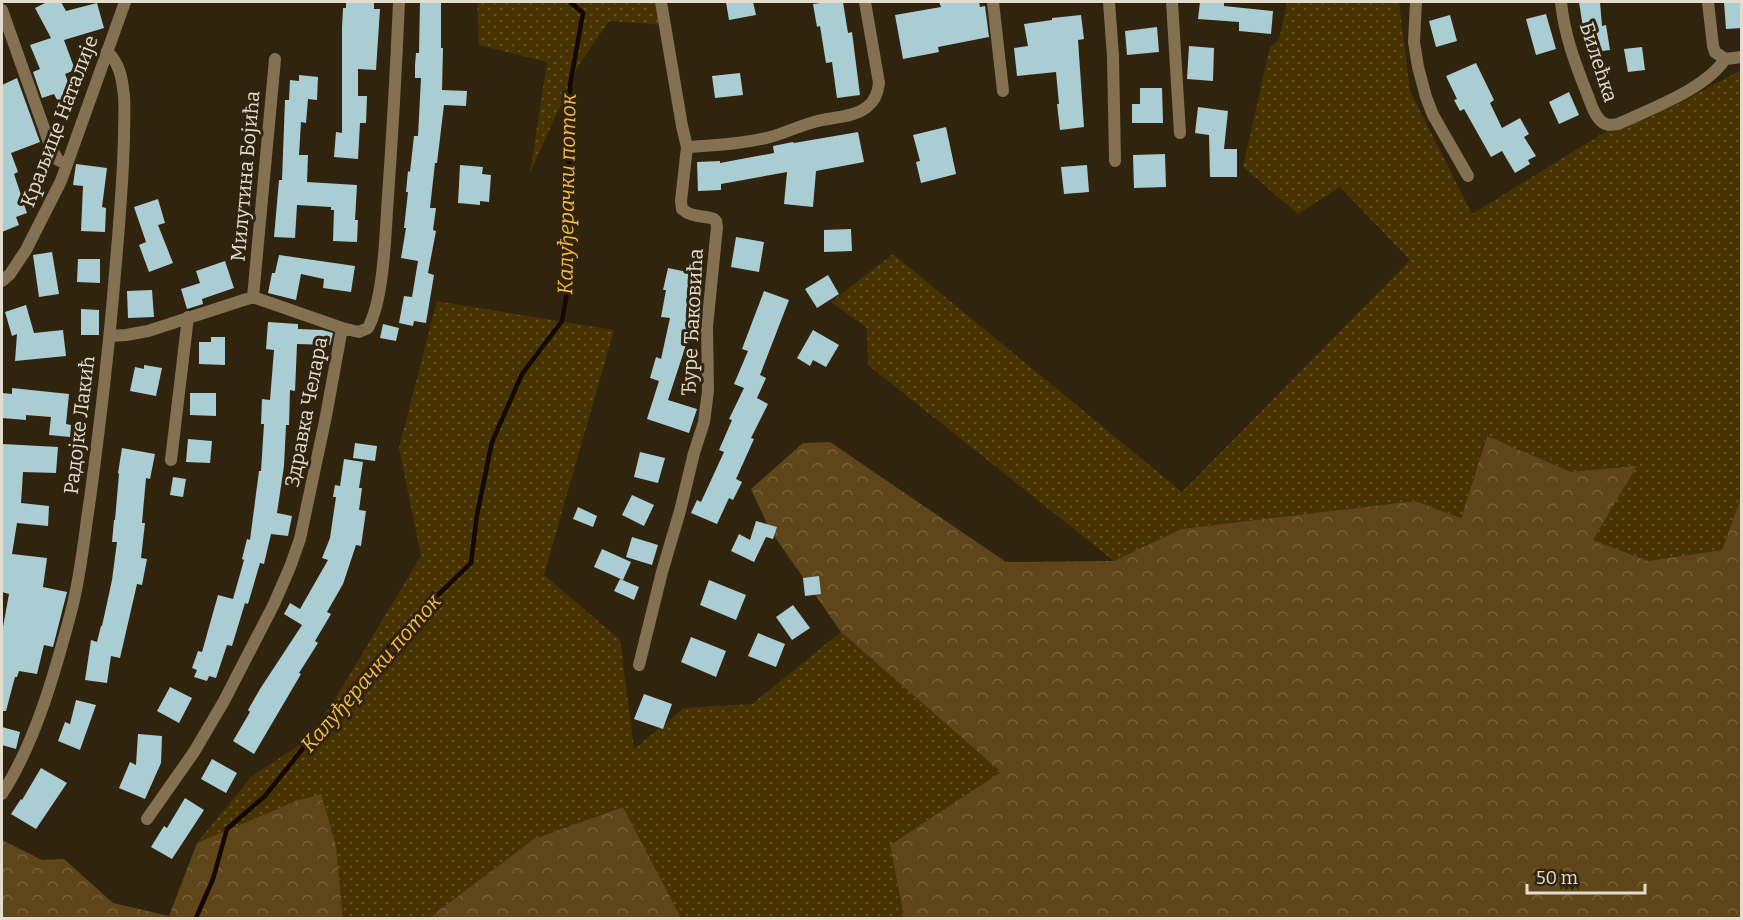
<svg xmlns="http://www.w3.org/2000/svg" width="1743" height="920" viewBox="0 0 1743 920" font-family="Bitter,serif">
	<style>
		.grass { fill: url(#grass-dots) }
		.forest { fill: url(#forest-crowns) }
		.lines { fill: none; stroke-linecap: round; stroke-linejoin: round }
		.stream { stroke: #150800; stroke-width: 4.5 }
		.building { fill: #aacdd3 }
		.street { stroke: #837151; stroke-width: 12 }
		.labels { text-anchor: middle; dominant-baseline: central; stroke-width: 6; stroke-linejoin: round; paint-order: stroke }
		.street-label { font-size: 20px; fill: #e3dccf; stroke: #30240f }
		.water-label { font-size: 21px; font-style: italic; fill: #f5bb47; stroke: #30240f }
	</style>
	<defs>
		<pattern id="grass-dots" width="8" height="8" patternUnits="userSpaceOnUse" patternTransform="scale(1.5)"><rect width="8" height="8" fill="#473202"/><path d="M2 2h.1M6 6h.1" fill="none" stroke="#614f26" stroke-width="1.8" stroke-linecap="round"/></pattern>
		<pattern id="forest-crowns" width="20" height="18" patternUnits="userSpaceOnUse" patternTransform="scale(1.5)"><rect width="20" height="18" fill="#5e461a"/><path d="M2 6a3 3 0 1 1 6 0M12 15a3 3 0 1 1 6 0" fill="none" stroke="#75603a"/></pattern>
	</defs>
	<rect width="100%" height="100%" fill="#30240f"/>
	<path class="grass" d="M477 2H520V3L524 2H661L665 25 609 21 578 66 530 173 547 62 479 45Z
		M1287 2H1399L1410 91 1472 214 1618 124 1676 105 1741 70 1742 498 1722 550 1648 561 1593 540 1636 467 1572 473 1486 437 1461 518 1415 501 1181 529 1114 561 868 365 867 328 831 302 893 254 1182 492 1410 260 1340 187 1298 214 1243 167 1270 47 1279 40Z
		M437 301 614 330 544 575 620 640 634 749 684 708 752 704 841 632 1001 772 890 845 904 918H681L623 807 534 839 429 918H343L336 846 296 801 197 843 252 776 312 737 421 556 399 448Z"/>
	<path class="forest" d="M1487 436 1571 472 1637 466 1593 540 1648 561 1722 550 1741 498V918H904L890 845 1001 772 841 632 770 530 751 489 803 443 830 442 1006 562 1114 561 1181 529 1415 501 1461 518Z
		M321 794 336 846 343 918H2V840L42 860 64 859 113 903 169 916 197 843 296 801Z
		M623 807 681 918H429L534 839Z"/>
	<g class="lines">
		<path class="stream" d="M196 918 213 879 227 829 265 796 312 737 407 625 471 563 477 515 492 442 522 374 562 321 568 287 570 85 583 13 570 2"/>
	</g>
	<path class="building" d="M47 2H61L66 11 97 3 104 28 64 40 75 70 65 74 70 87 69 88 76 102 62 109 54 94 42 98 33 72 40 69 30 45 51 38 35 8Z
		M346 2H374V9H380L376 70 358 69V96H367L366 123H360L358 159 334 157 336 132 342 133V28L343 8H346Z
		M420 2H441V48H443L442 90 467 91 466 106 444 105 437 163H435L430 208H436L433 230 436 231 428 273 434 275 426 323 414 321 413 326 399 323 404 296 412 297 418 261 401 258 406 228H404L408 192H406L408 171 410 172 414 136H418L421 78H415V65L416 53H419Z
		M726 2H753L756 15 729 20Z
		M827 2H843L848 33 852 32 860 95 837 98 832 62 826 63 820 26 817 27 813 4Z
		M939 2H979L980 7 985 6 989 37 938 47 939 52 903 59 895 15 941 7Z
		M1200 2H1224V6L1273 11 1271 34 1239 31V22L1198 19Z
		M1579 2H1600L1602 26 1606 25 1610 50 1587 53Z
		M1724 2H1742V28L1726 29Z
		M1546 14 1556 49 1536 55 1526 19Z
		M1081 15 1084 39 1078 40 1084 127 1060 130 1057 104H1059L1056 72 1017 76 1014 48 1028 46 1024 24 1052 20V18Z
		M1450 15 1457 41 1436 47 1429 21Z
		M1157 27 1159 52 1127 55 1125 31Z
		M1189 46 1214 48 1213 81 1187 79Z
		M1642 47 1645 70 1628 72 1624 49Z
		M1476 63 1494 100 1490 103 1502 128 1520 118 1529 134 1524 137 1536 156 1528 160 1530 164 1515 173 1502 151 1491 157 1464 109 1460 111 1454 100 1457 99 1446 76Z
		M740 73 743 95 715 98 712 76Z
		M299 75 318 77 317 100 308 99 306 123 301 122 299 155H308L307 182 357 185 355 220H358L357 242 333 241 334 210H331V207L297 205 295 238 274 237 279 180H282L285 100H289L290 80 299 81Z
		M17 78 40 142 11 153 18 172 14 174 27 213 16 217 19 225 2 232V85Z
		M1140 88H1162L1163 123H1132V104H1140Z
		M1569 92 1579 115 1559 124 1549 102Z
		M1198 107 1228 111 1224 149H1237V177H1210L1209 135 1195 133Z
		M946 127 956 174 921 183 916 162 920 161 913 135Z
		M858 132 864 162 816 171 813 207 784 204 787 172 721 184V190L698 191 697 162 720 161V163L774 153 773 146 793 142 794 143Z
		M1165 154 1166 187 1134 188 1133 155Z
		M76 164 107 168 102 207 106 208 105 232 81 231 83 186 73 185Z
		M460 165 483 167 482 174 491 175 489 202 480 201V205L458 203Z
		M1087 165 1089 192 1064 194 1061 167Z
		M158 199 165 223 158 225 173 263 149 272 139 245 146 242 134 207Z
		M851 229 852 251 824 252V230Z
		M736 237 764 242 759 272 731 267Z
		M52 252 59 294 39 297 33 255Z
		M279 255 355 266 351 292 323 288 324 279 301 274 296 300 268 293 272 273H275Z
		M78 259H100V283L77 282Z
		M225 261 234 288 202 299 203 304 187 309 181 289 200 283 196 271Z
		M668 268 692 273 686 301 692 302 687 336 685 348 668 400 697 409 689 433 647 419 659 381 650 378 656 357 661 359 670 318 661 317 666 290H663Z
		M828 275 839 294 817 308 805 289Z
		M152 290 154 317 128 318 127 291Z
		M764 291 789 300 760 375 766 378 757 398 768 404 751 438 754 439 736 479 742 482 733 500 729 498 717 524 691 513 697 500 701 502 724 452 719 450 732 420 729 419 744 388 734 384 748 351 742 349Z
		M26 305 34 333 63 330 66 356 15 361 17 334 12 336 5 312Z
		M81 309 99 310V335H81Z
		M268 322 298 324V329L322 330 333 333 330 345 297 344 295 391 290 390 289 425H286L284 466 277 513 292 516 288 536 271 534 264 564 260 563 248 604 245 603 232 646 227 645 216 678 209 676 207 681 194 677 197 670 192 668 198 651 202 652 218 595 233 599 244 560 242 559 247 539 250 540 259 471H261L264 424H261L262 399 270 400 274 350 266 349Z
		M383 324 399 328 396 341 380 338Z
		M813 330 839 345 826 367 813 360 810 366 797 358Z
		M211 337H225V365L199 364V342H211Z
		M144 365 162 368 156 396 130 391 135 367 144 369Z
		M12 388 69 394 66 424 71 425 70 437 49 435 51 417 26 415V420L2 418V393L12 394Z
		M190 393H216V416L190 415Z
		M188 439 212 441 210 463 186 462Z
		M355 443 377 446 375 461 353 458Z
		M3 444 58 447 56 473 23 472 21 503 49 506 48 526 17 523 12 554 47 558 43 587 67 592 53 647 44 645 37 674 19 671 17 677H15L6 711H2V632L9 594 2 592Z
		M122 448 155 454 150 479 146 478 142 523H145L141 558 147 559 142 585 137 584 120 658 111 656 107 683 85 680 91 640 97 642 101 626H102L112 580 117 542H112L114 520H115L119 474 118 473Z
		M640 452 665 458 658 483 634 477Z
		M344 459 363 462 359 488H362L359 510 366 511 361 546 356 545 343 584 327 612 331 614 315 641 318 643 299 673 301 674 254 754 233 741 250 712 248 710 260 689 302 625 284 614 290 603 300 609 328 560 322 558 330 538 336 497H333L335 485 340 486Z
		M173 477 186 479 183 497 170 495Z
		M632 495 654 505 644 526 622 515Z
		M578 507 597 516 593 527 573 519Z
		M756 521 777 527 773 539 766 537 754 562 731 551 739 534 750 540Z
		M632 537 658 545 652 565 626 557Z
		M602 549 631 562 623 580 594 567Z
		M819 576 821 594 805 596 803 578Z
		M620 579 639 587 634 600 614 591Z
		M709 580 746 595 736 620 700 605Z
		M793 605 810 628 792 640 776 617Z
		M758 633 785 644 776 667 748 656Z
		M691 637 726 651 716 677 681 662Z
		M170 687 192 698 179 723 157 711Z
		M644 694 672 704 663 729 634 719Z
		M76 700 96 705 80 750 58 741 65 722 70 724Z
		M2 727 20 732 16 749 2 745Z
		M138 734 162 736 161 763 145 799 119 788 130 762 136 765Z
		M212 759 237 773 226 793 201 779Z
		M41 768 67 783 36 829 11 814 21 799 22 800Z
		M185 798 204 810 172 859 151 847 164 826 167 828Z"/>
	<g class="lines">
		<path class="street" d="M993 2 1003 91
			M1109 2 1113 56 1115 161
			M1172 2 1180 133
			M1416 2 1414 42 1418 67 1426 97 1433 115 1468 176
			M1561 2C1564 34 1576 66 1588 96 1591 104 1594 115 1601 121 1606 126 1611 125 1618 124 1650 109 1706 89 1725 59
			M1708 2 1713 46 1715 52 1725 59
			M2 10 51 148 58 160 66 164
			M1725 59 1742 57
			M687 147C715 145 743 144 770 137 785 133 799 126 814 122 831 117 853 118 867 107 875 101 878 93 879 83L865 2
			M2 281 10 274 26 250 61 181 125 2
			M253 297 275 59
			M110 336 126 335 148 331 253 297 342 328 359 332 368 328C383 300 385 243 387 211 392 141 396 72 399 2
			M171 460 188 317
			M639 665 662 572 680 511 694 453 704 422 708 391 707 327 717 227 716 221 714 219C702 215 692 218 682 209L681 201 687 147 682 126 661 2
			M2 794C36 741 55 672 71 612 81 575 84 537 90 499 100 424 109 349 115 273 119 228 123 183 124 137 124 124 125 110 124 96 122 78 120 64 107 51
			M147 819 194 752 224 701 274 604 290 567 300 539 326 416 342 328"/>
	</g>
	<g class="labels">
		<g class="street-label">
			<text transform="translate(1599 62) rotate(72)">Билећка</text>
			<text transform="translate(59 121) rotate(-69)">Краљице Наталије</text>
			<text transform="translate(245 176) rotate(-85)">Милутина Бојића</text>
			<text transform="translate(692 322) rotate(-87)">Ђуре Ђаковића</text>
			<text transform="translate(306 412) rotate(-79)">Здравка Челара</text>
			<text transform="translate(79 425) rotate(-83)">Радојке Лакић</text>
		</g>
		<g class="water-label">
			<text transform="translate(567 194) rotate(-89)">Калуђерачки поток</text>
			<text transform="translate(371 673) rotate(-49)">Калуђерачки поток</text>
		</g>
	</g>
	<rect width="1743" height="920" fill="none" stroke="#e3dccf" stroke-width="6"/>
	<path d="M1527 884v9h118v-9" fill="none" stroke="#e3dccf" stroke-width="3"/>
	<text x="1536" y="884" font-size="18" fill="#e3dccf" stroke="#30240f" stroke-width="4.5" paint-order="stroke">50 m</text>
</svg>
